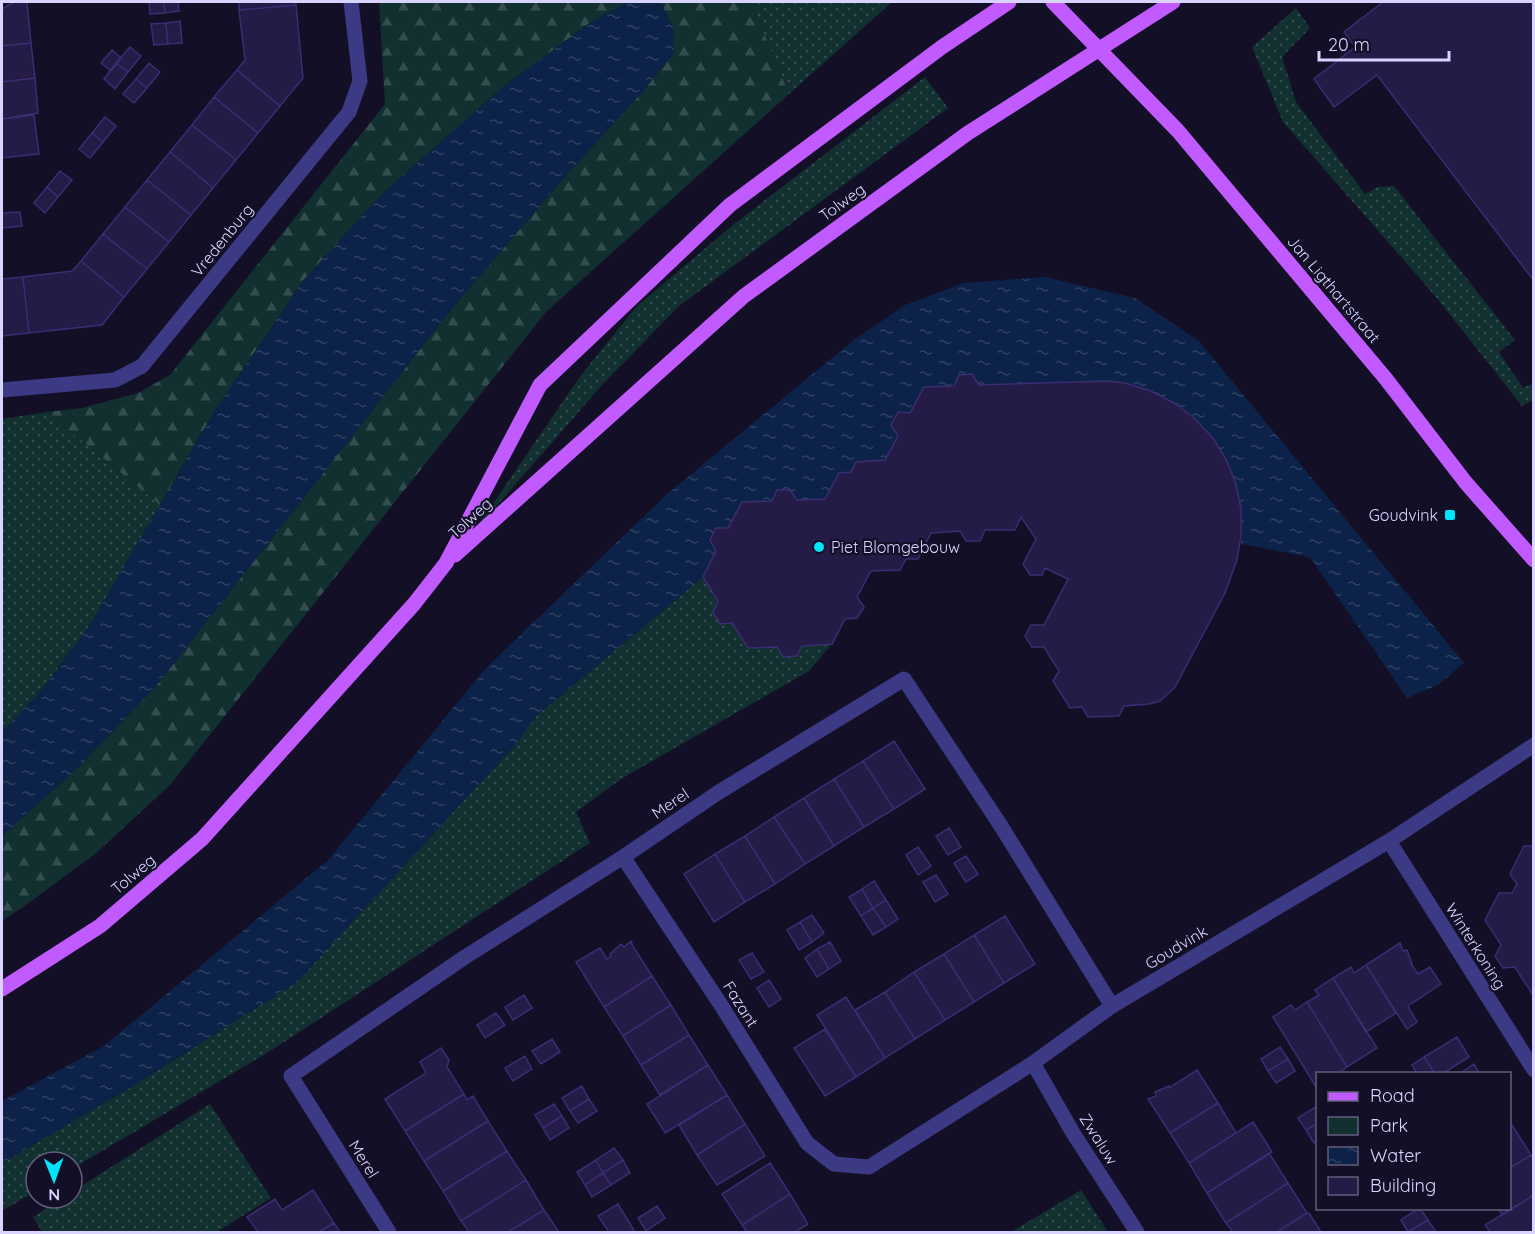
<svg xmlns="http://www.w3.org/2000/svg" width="1535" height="1234" viewBox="0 0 1535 1234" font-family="Quicksand,sans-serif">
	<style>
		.green { fill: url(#green-dots) }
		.forest { fill: url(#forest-firs) }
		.water { fill: url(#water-ripples) }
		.building { fill: #241b47; stroke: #3b2d73; stroke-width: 1.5 }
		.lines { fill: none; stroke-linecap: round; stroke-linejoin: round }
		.minor { stroke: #3d3a85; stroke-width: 15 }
		.major { stroke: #c25bff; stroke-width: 15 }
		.poi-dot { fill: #00e5ff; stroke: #130f26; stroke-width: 2 }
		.labels { text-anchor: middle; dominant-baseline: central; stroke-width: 4.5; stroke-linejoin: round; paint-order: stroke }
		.street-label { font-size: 16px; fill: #d9d4ff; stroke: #130f26 }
		.poi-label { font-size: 16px; fill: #d9d4ff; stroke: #130f26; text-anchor: end }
	</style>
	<defs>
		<pattern id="green-dots" width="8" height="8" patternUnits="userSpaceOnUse" patternTransform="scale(1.5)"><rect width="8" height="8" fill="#12302f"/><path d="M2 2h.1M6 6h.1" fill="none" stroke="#344d4e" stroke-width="1.8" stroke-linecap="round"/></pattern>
		<pattern id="forest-firs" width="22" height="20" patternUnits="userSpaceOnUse" patternTransform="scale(1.5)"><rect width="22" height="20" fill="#12302f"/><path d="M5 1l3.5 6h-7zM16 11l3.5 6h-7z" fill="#344d4e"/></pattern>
		<pattern id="water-ripples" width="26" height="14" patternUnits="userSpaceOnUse" patternTransform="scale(1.5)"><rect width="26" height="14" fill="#0c2248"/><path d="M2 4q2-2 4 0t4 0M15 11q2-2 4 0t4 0" fill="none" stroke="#2f4163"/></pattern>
	</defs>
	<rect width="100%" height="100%" fill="#130f26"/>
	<path class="green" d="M751 2H892L789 94Z
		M1296 8 1310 28 1282 57 1296 102 1365 194 1378 187 1394 186 1515 340 1499 352 1523 388 1533 383V400L1522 406 1436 297 1283 122 1252 47Z
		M925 77 948 108 679 306 603 384 473 533 581 375 637 306 734 224Z
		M47 412 160 505 90 625 41 691 2 732V419Z
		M703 577 718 601 713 612 720 624 732 623 748 648 777 647 783 657 796 656 802 646 832 644 809 671 621 779 576 812 590 843 267 1053 72 1169V1162H36V1191L2 1211V1163L133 1086 297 982 515 745 536 716Z
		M210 1104 271 1198 217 1232H42L33 1217 63 1198H72V1192Z
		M1081 1190 1108 1232H1011Z"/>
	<path class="forest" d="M379 2H629L591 22 503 87 381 195 302 282 214 412 160 505 47 412 82 408 138 393 170 375 385 104Z
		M653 2H751L789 94 546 312 170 785 95 854 23 907 2 921V836L71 774 156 686 454 306 562 180 645 89 674 52V30L662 5Z"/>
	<path class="water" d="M629 2H653L662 5 674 30V52L645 89 562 180 454 306 156 686 71 774 2 836V732L41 691 90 625 214 412 302 282 381 195 503 87 591 22Z
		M1045 277 1135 298 1199 341 1464 663 1438 685 1407 698 1310 557 1241 544C1246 479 1215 417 1153 392 1138 386 1123 383 1108 381L979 385 959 375 954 386 910 413H898V436L885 460 856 462 851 472 839 473 825 499 797 500 790 490H777L772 501 742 502 703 577 536 716 515 745 297 982 133 1086 2 1163V1101L104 1046 328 860 486 668 666 495 855 339 905 305 964 283Z"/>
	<path class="building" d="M14 2H27L31 43 2 46V9Z
		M149 2H164L165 13 150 14Z
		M164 2H178L179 11 165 13Z
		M239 2H296V5L239 10Z
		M1383 2H1534V281L1377 75 1334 107 1314 79 1355 47 1344 32Z
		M296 5 303 78 280 106 237 70 245 60 239 10Z
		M180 21 182 43 168 44 166 23Z
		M166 23 168 44 154 45 151 24Z
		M31 43 35 78 2 82V46Z
		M130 47 141 56 128 72 116 63Z
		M112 50 121 58 111 71 101 63Z
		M116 63 128 72 115 89 104 79Z
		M149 63 160 72 147 88 136 79Z
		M237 70 280 106 258 133 214 97Z
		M35 78 38 113 2 119V82Z
		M136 79 147 88 134 103 123 94Z
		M214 97 258 133 236 160 192 125Z
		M34 115 39 154 2 158V119Z
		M105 117 116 126 103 142 92 133Z
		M192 125 236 160 213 188 170 152Z
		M92 133 103 142 90 158 79 149Z
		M170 152 213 188 191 215 147 180Z
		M60 171 72 180 58 197 47 187Z
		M147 180 191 215 169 242 125 207Z
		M47 187 58 197 45 213 34 203Z
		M125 207 169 242 147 269 103 234Z
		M20 212 22 226 2 228V213Z
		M103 234 147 269 124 297 81 261Z
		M81 261 124 297 102 325 29 333 23 277 72 271Z
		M23 277 29 333 2 336V279Z
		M972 374 979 385 1108 381 1125 383 1151 391 1174 403 1194 418 1212 437 1226 459 1236 484 1241 509V535L1237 560 1225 593 1175 687 1160 701 1149 704 1124 706 1119 716 1088 717 1082 707 1070 708 1053 681 1059 671 1044 647H1032L1025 636 1031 625H1044L1068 579 1045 568 1042 575H1030L1023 564 1036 539 1021 517 1015 530H985L980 541H966L960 531 931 533 918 559H906L900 570 871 571 857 597 864 607 857 618 845 619 832 644 802 646 797 656 783 657 777 647 748 648 732 623 720 624 713 612 718 601 703 577 716 551 710 540 716 528H728L742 502 772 501 777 490H790L797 500 825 499 839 473 851 472 856 462 885 460 898 436 891 425 898 412 910 413 924 387 954 386 959 375Z
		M894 741 925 789 894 809 863 761Z
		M863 761 894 809 864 827 834 779Z
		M834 779 864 827 834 846 804 798Z
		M804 798 834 846 805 864 774 817Z
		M774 817 805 864 775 884 745 836Z
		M949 828 961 847 948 855 936 836Z
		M745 836 775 884 745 902 715 854Z
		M1524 846H1534V997L1515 967 1503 968 1495 956 1501 945 1485 920 1499 893H1512L1517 884 1510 874Z
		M918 847 931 866 918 875 906 855Z
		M715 854 745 902 714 922 684 874Z
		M966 856 978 874 966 882 954 863Z
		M936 875 948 894 935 902 923 882Z
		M874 881 886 900 873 908 862 889Z
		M862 889 873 908 861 916 849 897Z
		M886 900 898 919 886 927 873 908Z
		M873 908 886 927 873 935 861 916Z
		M812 915 824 933 812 942 800 922Z
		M1005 916 1035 964 1004 983 974 935Z
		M800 922 812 942 799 950 787 930Z
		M974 935 1004 983 974 1002 944 954Z
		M631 941 632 942 631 943 652 976 604 1007 576 962 600 948 607 959 611 956 610 954 621 944 624 947Z
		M830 942 841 961 829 969 817 949Z
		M1400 943 1403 951 1407 950 1412 964H1411L1418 974 1430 967 1441 984 1408 1006 1417 1022 1407 1029 1366 965Z
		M817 949 829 969 817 977 805 958Z
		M752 953 764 972 751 979 739 960Z
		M944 954 974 1002 945 1020 914 972Z
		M1366 965 1396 1013 1366 1032 1333 978 1351 967 1354 973Z
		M914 972 945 1020 915 1039 885 992Z
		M652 976 671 1005 623 1036 604 1007Z
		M1333 978 1377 1048 1347 1067 1307 1002 1319 995 1315 990Z
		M769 980 781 999 769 1007 757 988Z
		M885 992 915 1039 885 1058 855 1010Z
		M524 995 532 1008 513 1020 505 1007Z
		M846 997 885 1058 856 1077 817 1015Z
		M1307 1002 1347 1067 1337 1074H1318V1086L1316 1087 1273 1017 1291 1005 1295 1010Z
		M671 1005 689 1035 641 1065 623 1036Z
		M496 1013 505 1025 485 1038 477 1025Z
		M825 1029 856 1077 825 1096 794 1048Z
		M689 1035 708 1065 660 1095 641 1065Z
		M1457 1037 1469 1057 1442 1074H1435L1424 1057Z
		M552 1039 560 1052 541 1064 532 1051Z
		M1280 1047 1288 1059 1268 1071 1261 1059Z
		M441 1048 449 1060 447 1067 464 1094 405 1131 385 1099 426 1073 420 1062Z
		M525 1056 532 1069 513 1081 505 1068Z
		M1424 1057 1435 1074H1417L1412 1065Z
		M1288 1059 1295 1071 1276 1083 1268 1071Z
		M1474 1064 1480 1074H1459Z
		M708 1065 727 1095 665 1133 647 1104Z
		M1197 1070 1218 1103 1170 1133 1148 1099 1156 1096 1155 1092 1169 1086V1088Z
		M582 1086 589 1099 570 1111 562 1098Z
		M464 1094 467 1100 473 1096 488 1121 424 1161 405 1131Z
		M727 1095 745 1124 697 1155 679 1125Z
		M589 1099 597 1111 578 1123 570 1111Z
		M1218 1103 1236 1133 1189 1163 1170 1133Z
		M554 1104 562 1116 543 1128 535 1115Z
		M1317 1106 1318 1123 1306 1130 1298 1118Z
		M562 1116 569 1128 550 1140 543 1128Z
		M488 1121 507 1151 443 1191 424 1161Z
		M1253 1122 1272 1152 1207 1193 1189 1163Z
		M1318 1123V1141L1314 1143 1306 1130Z
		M745 1124 765 1156 717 1185 697 1155Z
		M1512 1125 1531 1155 1510 1168V1127Z
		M614 1148 623 1160 603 1173 596 1160Z
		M507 1151 526 1180 461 1221 443 1191Z
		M1269 1153 1288 1183 1226 1223 1207 1193Z
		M1531 1155 1534 1159V1195L1502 1215 1498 1208H1510V1168Z
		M596 1160 603 1173 585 1185 577 1172Z
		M623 1160 630 1173 611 1185 603 1173Z
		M770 1163 790 1194 742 1225 722 1194Z
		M603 1173 611 1185 592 1197 585 1185Z
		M526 1180 544 1210 508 1232H469L461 1221Z
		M1288 1183 1307 1213 1277 1232H1233L1226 1223Z
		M313 1190 334 1223 319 1232H258L247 1217 275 1199 282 1210Z
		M790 1194 808 1224 795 1232H747L742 1225Z
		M1534 1195V1232H1490L1485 1225Z
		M618 1204 635 1232H609L598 1216Z
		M657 1206 665 1218 646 1231 638 1218Z
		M1419 1208H1420L1428 1220 1408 1232 1401 1220Z
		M544 1210 559 1232H508Z
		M1307 1213H1309L1321 1232H1277Z
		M1428 1220 1436 1232H1408Z
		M334 1223 340 1232H319Z"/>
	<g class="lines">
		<path class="minor" d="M2 390 115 380 142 366 349 112 360 81 351 2
			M1389 841 1534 1070
			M623 857 721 1005 807 1143 834 1164 869 1167 1033 1063 1112 1006 1389 841 1534 745
			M1033 1063 1073 1133 1137 1232
			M389 1232 291 1076 465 957 623 857 719 792 904 679 1001 826 1112 1006"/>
		<path class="major" d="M1053 2 1178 131 1386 379 1466 483 1534 560
			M455 555 744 296 968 133 1173 2
			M2 989 100 926 202 839 414 604 446 563 540 385 730 205 942 47 1009 2"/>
	</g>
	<g class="poi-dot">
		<rect x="1444" y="509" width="12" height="12" rx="3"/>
		<circle cx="819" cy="547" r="6"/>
	</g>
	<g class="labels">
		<g class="street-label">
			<text transform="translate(842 202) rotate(-36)">Tolweg</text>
			<text transform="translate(222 240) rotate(-51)">Vredenburg</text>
			<text transform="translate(1334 289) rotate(50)">Jan Ligthartstraat</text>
			<text transform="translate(470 518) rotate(-42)">Tolweg</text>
			<text transform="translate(670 803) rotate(-34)">Merel</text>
			<text transform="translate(133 874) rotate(-40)">Tolweg</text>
			<text transform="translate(1476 946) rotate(58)">Winterkoning</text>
			<text transform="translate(1176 947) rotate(-31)">Goudvink</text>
			<text transform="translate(741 1004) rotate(58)">Fazant</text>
			<text transform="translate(1099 1139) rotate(58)">Zwaluw</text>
			<text transform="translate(364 1159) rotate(58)">Merel</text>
		</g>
		<g class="poi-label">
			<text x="1438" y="515">Goudvink</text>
			<text x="831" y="547" text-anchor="start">Piet Blomgebouw</text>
		</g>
	</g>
	<rect width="1535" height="1234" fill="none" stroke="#d9d4ff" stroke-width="6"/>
	<rect x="1316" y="1072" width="195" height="138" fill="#130f26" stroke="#625e7d" stroke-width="1.5"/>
	<rect x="1328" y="1092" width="30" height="9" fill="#c25bff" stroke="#625e7d" stroke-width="1.5"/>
	<text x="1370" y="1102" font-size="18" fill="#d9d4ff">Road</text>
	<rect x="1328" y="1117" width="30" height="18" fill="#12302f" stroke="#625e7d" stroke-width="1.5"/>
	<text x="1370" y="1132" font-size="18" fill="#d9d4ff">Park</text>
	<rect x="1328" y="1147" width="30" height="18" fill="url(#water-ripples)" stroke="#625e7d" stroke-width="1.5"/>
	<text x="1370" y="1162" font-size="18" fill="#d9d4ff">Water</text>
	<rect x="1328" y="1177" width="30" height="18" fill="#241b47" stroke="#625e7d" stroke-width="1.5"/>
	<text x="1370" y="1192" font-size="18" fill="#d9d4ff">Building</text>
	<g transform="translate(54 1180) rotate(179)"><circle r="28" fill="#130f26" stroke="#625e7d" stroke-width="1.5"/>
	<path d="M0-4.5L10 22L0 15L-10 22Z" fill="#00e5ff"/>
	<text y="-9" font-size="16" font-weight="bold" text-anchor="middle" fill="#d9d4ff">N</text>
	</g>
	<path d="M1319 51v9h130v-9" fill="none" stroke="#d9d4ff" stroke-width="3"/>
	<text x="1328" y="51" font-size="18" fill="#d9d4ff" stroke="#130f26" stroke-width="4.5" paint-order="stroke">20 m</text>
</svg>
